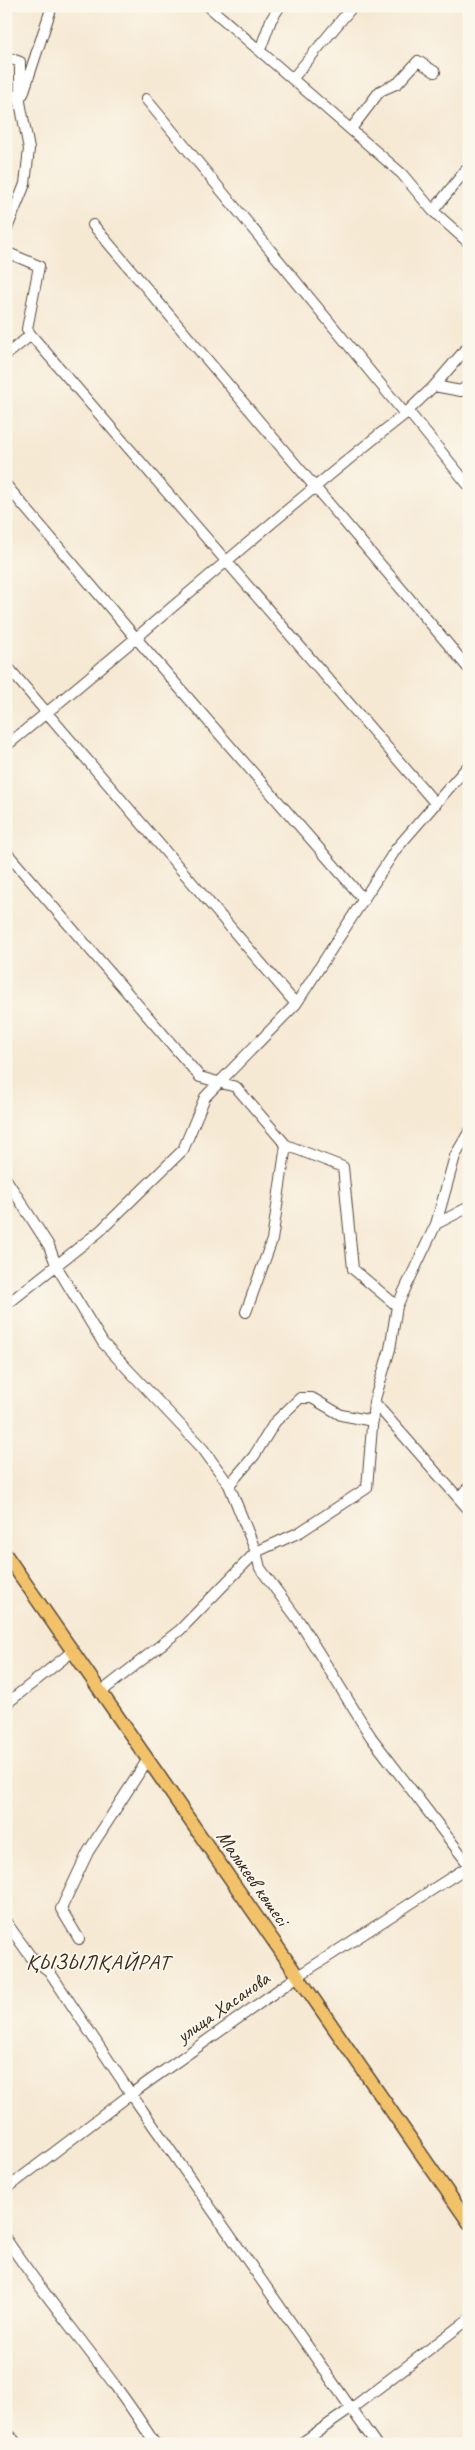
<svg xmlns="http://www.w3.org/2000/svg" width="475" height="2450" viewBox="0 0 475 2450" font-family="Caveat,sans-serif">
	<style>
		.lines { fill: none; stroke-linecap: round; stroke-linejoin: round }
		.minor-casing { stroke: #574739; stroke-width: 12 }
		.major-casing { stroke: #574739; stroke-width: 15 }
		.minor { stroke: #fff; stroke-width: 10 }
		.major { stroke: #f2c26a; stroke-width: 12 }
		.labels { text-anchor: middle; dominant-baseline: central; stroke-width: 4; stroke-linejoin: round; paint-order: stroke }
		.street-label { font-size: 20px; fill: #3b2a1e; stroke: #fbf7ec }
		.quarter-label { font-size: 22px; letter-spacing: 1px; fill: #3b2a1e; stroke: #fbf7ec }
	</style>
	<rect width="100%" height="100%" fill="#fbf7ec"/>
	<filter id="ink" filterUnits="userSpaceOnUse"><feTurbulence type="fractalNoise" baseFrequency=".02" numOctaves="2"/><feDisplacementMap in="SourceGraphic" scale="10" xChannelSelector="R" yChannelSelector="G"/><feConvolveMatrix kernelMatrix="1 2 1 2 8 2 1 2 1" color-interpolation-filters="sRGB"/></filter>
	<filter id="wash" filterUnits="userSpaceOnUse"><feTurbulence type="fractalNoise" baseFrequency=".0096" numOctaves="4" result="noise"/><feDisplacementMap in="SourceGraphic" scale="20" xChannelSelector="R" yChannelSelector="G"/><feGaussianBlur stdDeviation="1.12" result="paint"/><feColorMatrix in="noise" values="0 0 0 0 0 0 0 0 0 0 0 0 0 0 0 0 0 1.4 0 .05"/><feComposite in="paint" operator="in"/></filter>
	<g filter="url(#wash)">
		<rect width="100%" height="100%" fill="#f6e9d4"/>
	</g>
	<g filter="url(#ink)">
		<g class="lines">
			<defs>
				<path id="minor" d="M208 6 402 174 433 211 469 243
					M260 50 271 20 280 6
					M6 57 20 62V102L29 149 25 184 6 231
					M293 78 353 6
					M23 94 52 6
					M146 99 405 414 408 411 469 486
					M351 129 380 91 398 83 418 61 435 72
					M433 211 469 166
					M93 225 469 669
					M6 252 39 266 27 329 31 335 436 804
					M6 355 31 335
					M434 386 465 350 469 353
					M408 411 434 386 461 391 469 384
					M6 485 135 637 364 900
					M6 665 296 1004
					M6 746C141 637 269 521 405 414
					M6 852 200 1077 236 1087 286 1145 343 1167 353 1269 397 1306
					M6 1179 49 1246 57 1267 103 1343 203 1449 229 1485 256 1552 260 1568 299 1621 371 1737 469 1865
					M436 1224 469 1207
					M6 1305 100 1231 183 1150 205 1097 296 1004 396 849 469 765
					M246 1312 272 1240 286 1145
					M374 1402 469 1510
					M229 1485 254 1456 275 1422 300 1398H312L341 1415 373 1421
					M459 1497 469 1487
					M101 1692 180 1630 256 1552 300 1532 367 1488 374 1402 390 1349 397 1306 436 1224 455 1156 469 1132
					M6 1704 73 1651
					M6 1922 31 1957 49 1971 131 2094 376 2444
					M79 1939 61 1909 88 1852 148 1759
					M6 2189 131 2094 298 1976 469 1866
					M6 2239C53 2309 110 2372 155 2444
					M6 2430 17 2444
					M300 2444 352 2408 469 2319"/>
				<path id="major" d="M6 1555 469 2223"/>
			</defs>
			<use href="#minor" class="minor-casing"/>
			<use href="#major" class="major-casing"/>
			<use href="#minor" class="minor"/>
			<use href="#major" class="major"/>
		</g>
	</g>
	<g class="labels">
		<g class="street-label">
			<text transform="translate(253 1878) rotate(55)">Малькеев көшесі</text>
			<text transform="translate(223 2007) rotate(-35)">улица Хасанова</text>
		</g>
		<g class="quarter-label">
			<text x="98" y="1962">ҚЫЗЫЛҚАЙРАТ</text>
		</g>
	</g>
	<rect width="475" height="2450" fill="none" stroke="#fbf7ec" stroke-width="25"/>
</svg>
